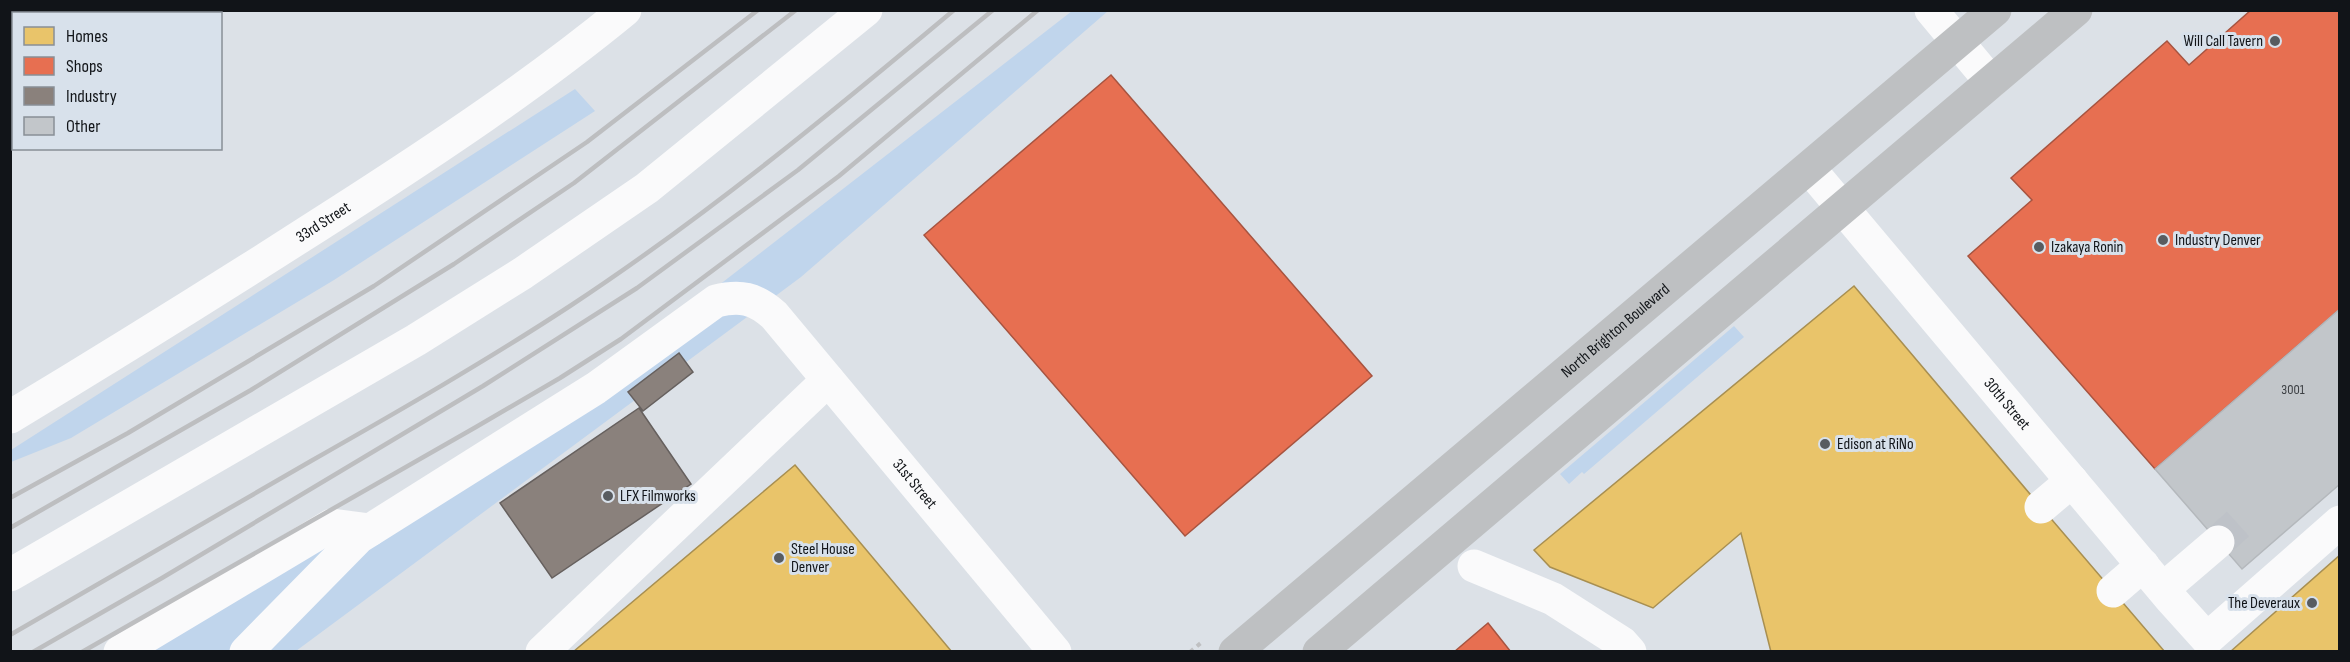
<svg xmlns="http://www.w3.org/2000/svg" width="2350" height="662" viewBox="0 0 2350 662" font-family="'Sofia Sans Condensed',sans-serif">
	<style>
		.green { fill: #c0d5ec }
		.homes { fill: #e9c46a; stroke: #a88f51; stroke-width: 1.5 }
		.shops { fill: #e76f51; stroke: #a75440; stroke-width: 1.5 }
		.industry { fill: #8a817c; stroke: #66605e; stroke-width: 1.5 }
		.building { fill: #c2c6ca; stroke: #b4b8bc; stroke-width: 1.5 }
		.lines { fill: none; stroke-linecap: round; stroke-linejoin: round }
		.minor-tunnel { stroke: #bec2c8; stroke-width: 33; stroke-dasharray: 33 16; stroke-linecap: butt }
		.path { stroke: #bfc0c2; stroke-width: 4; stroke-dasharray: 4.5 4.5; stroke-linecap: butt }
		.minor { stroke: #fafafb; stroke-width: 33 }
		.major { stroke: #bec0c2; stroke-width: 33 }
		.rail { stroke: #bdbec0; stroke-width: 4.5 }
		.poi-dot { fill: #585c60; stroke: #d8e1eb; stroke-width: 2 }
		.labels { text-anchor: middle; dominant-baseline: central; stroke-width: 6; stroke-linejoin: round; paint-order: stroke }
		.number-label { font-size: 14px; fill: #3d4044 }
		.poi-label { font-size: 16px; fill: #111418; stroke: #d8e1eb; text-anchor: start }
		.street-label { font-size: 16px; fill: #111418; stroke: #d8e1eb }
	</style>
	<rect width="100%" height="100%" fill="#dce1e7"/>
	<path class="green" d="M1072 11H1108L801 277 296 651 126 652 519 425 656 334Z
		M575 89 595 111 334 280 71 438 11 462V450Z
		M1734 326 1744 337 1584 474 1582 472 1569 484 1560 474Z"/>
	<path class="homes" d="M1854 286 2041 507 2165 652H1771L1741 533 1653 608 1550 567 1534 550Z
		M795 465 952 652H573Z
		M2340 555V652H2230Z"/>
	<path class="shops" d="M2251 10H2340V309L2155 469 1968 256 2032 200 2011 178 2167 41 2189 65Z
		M1111 75 1372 376 1185 536 924 235Z
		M1488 623 1511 652H1454Z"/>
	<path class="industry" d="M679 353 693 372 643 411 628 392Z
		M639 408 691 484 552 578 500 503Z"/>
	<path class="building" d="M2340 309V484L2242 569 2155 469Z"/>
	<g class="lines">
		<path class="minor-tunnel" d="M2218 542 2238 524"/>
		<path class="path" d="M1190 652 1202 642"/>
		<g class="minor">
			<path d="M1931 10 1991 82"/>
			<path id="s1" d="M1809 168 2170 598 2207 639 2340 522"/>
			<path id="s2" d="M10 417C121 350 230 282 339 212 437 149 535 84 625 10"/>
			<path d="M2041 507 2072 481"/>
			<path d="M1474 566 1553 599 1622 643 1630 652"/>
			<path d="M10 575 416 340 523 273 647 188 866 10"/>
			<path d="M2163 589 2218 542"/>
			<path d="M2113 591 2143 565"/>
			<path d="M120 652 332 525 370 530"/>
			<path id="s3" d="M246 652 359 537 596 388 716 301C740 295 755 298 774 315L1055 652"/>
			<path d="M542 652 828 380"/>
		</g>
		<g class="major">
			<path id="s4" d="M1235 652 1995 10"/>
			<path d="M1319 652 2076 10"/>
		</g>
		<path class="rail" d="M10 498 128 433 374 286 587 142 758 10
			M10 528 251 390 454 264 574 183 796 10
			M10 635C111 577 211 519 311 461 399 411 486 361 570 306 705 217 830 114 954 10
			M33 652 162 578 483 386 637 288 798 170 993 10
			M82 652 476 427 560 378 621 339 839 176 1038 10"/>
	</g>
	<g class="poi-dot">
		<circle cx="2275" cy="41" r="6"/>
		<circle cx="2163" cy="240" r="6"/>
		<circle cx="2039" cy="247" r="6"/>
		<circle cx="1825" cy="444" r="6"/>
		<circle cx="608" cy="496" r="6"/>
		<circle cx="779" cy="558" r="6"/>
		<circle cx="2312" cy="603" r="6"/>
	</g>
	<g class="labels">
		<g class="number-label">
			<text x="2293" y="389">3001</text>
		</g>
		<g class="poi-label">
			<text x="2263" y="41" text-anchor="end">Will Call Tavern</text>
			<text x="2175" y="240">Industry Denver</text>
			<text x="2051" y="247">Izakaya Ronin</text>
			<text x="1837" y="444">Edison at RiNo</text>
			<text x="620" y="496">LFX Filmworks</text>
			<text x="791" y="549">Steel House<tspan x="791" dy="18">Denver</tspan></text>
			<text x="2300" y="603" text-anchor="end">The Deveraux</text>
		</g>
		<g class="street-label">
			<text stroke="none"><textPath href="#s2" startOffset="369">33rd Street</textPath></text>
			<text stroke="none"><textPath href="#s4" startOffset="498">North Brighton Boulevard</textPath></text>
			<text stroke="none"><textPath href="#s1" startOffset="308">30th Street</textPath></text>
			<text stroke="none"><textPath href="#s3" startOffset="872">31st Street</textPath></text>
		</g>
	</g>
	<rect width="2350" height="662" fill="none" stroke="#111418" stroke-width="24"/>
	<rect x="12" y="12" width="210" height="138" fill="#d8e1eb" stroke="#888f97" stroke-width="1.5"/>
	<rect x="24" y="27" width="30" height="18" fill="#e9c46a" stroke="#888f97" stroke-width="1.5"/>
	<text x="66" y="42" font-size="18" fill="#111418">Homes</text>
	<rect x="24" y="57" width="30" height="18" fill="#e76f51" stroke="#888f97" stroke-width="1.5"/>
	<text x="66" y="72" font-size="18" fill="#111418">Shops</text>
	<rect x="24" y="87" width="30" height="18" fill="#8a817c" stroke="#888f97" stroke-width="1.5"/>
	<text x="66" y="102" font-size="18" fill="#111418">Industry</text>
	<rect x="24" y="117" width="30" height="18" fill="#c2c6ca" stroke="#888f97" stroke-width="1.5"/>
	<text x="66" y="132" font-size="18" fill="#111418">Other</text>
</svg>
